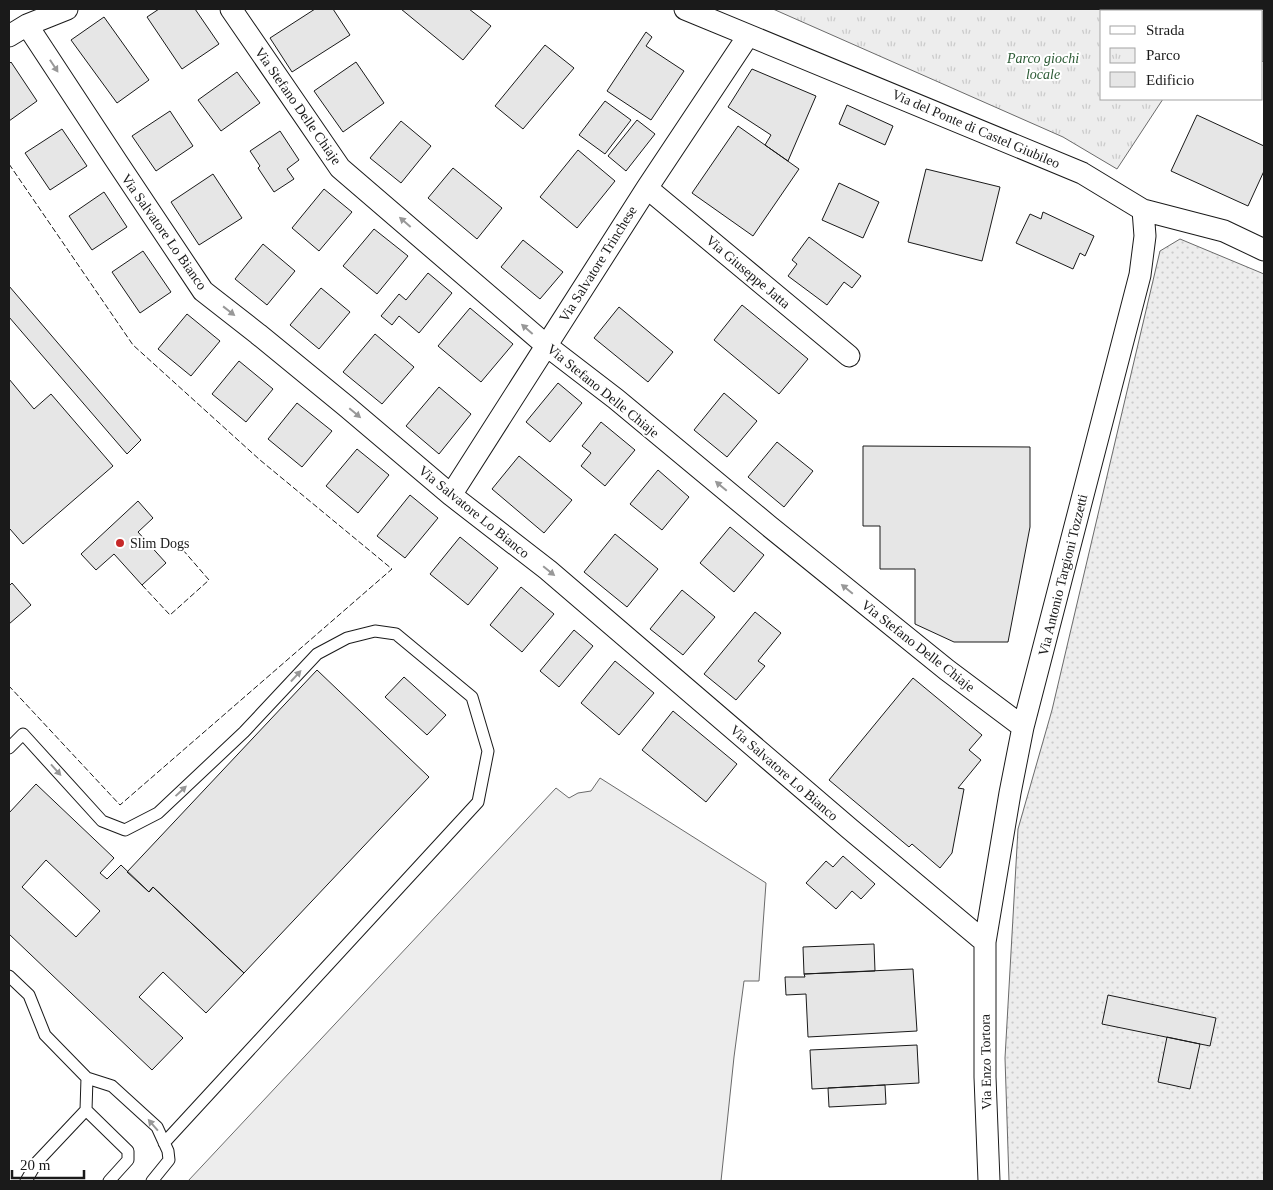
<svg xmlns="http://www.w3.org/2000/svg" width="1273" height="1190" viewBox="0 0 1273 1190" font-family="'Times New Roman',serif">
	<style>
		.grass { fill: url(#grass-dots); stroke: #6a6a6a }
		.park { fill: url(#park-tufts); stroke: #6a6a6a }
		.built { fill: #ededed; stroke: #6a6a6a }
		.water { fill: #d7d7d7; stroke: #6a6a6a }
		.building { fill: #e6e6e6; stroke: #1a1a1a; fill-rule: evenodd }
		.lines { fill: none; stroke-linecap: round; stroke-linejoin: round }
		.service-casing { stroke: #1a1a1a; stroke-width: 13 }
		.minor-casing { stroke: #1a1a1a; stroke-width: 23 }
		.service { stroke: #fff; stroke-width: 11 }
		.minor { stroke: #fff; stroke-width: 21 }
		.fence { stroke: #1a1a1a; stroke-width: 1; stroke-dasharray: 6 2.5; stroke-linecap: butt }
		.oneway { fill: #989898 }
		.poi-dot { fill: #c62828; stroke: #fff; stroke-width: 2 }
		.labels { text-anchor: middle; dominant-baseline: central; stroke-width: 4; stroke-linejoin: round; paint-order: stroke }
		.park-label { font-size: 14px; font-style: italic; fill: #2b5a34; stroke: #fff }
		.street-label { font-size: 14px; fill: #1a1a1a; stroke: #fff }
		.poi-label { font-size: 14px; fill: #1a1a1a; stroke: #fff; text-anchor: start }
	</style>
	<defs>
		<pattern id="grass-dots" width="8" height="8" patternUnits="userSpaceOnUse" patternTransform="scale(1.25)"><rect width="8" height="8" fill="#ededed"/><path d="M2 2h.1M6 6h.1" fill="none" stroke="#cbcbcb" stroke-width="1.8" stroke-linecap="round"/></pattern>
		<pattern id="park-tufts" width="24" height="20" patternUnits="userSpaceOnUse" patternTransform="scale(1.25)"><rect width="24" height="20" fill="#ededed"/><path d="M3 7l-1-3M5 7V3M7 7l1-3M15 17l-1-3M17 17v-4M19 17l1-3" fill="none" stroke="#cbcbcb"/></pattern>
	</defs>
	<rect width="100%" height="100%" fill="#fff"/>
	<path class="grass" d="M1180 239 1264 274V1181H1009L1005 1058 1018 829 1052 710 1160 251Z"/>
	<path class="park" d="M773 9H1131L1134 11H1102V99H1163L1117 169 1063 137Z"/>
	<path class="built" d="M600 778 766 883 759 981H744L734 1057 721 1181H188L556 788 569 798 578 793 591 791Z"/>
	<path class="water" d="M1188 9H1264V63L1262 61V11H1192Z"/>
	<path class="building" d="M159 9H195L219 44 182 69 147 17Z
		M315 9H333L350 35 292 72 270 38Z
		M401 9H469L491 26 463 60Z
		M104 17 149 80 117 103 71 40Z
		M646 32 652 37 646 46 684 71 651 120 607 91Z
		M545 45 574 68 523 129 495 106Z
		M11 62 37 101 9 121V64Z
		M356 62 384 103 343 132 314 91Z
		M752 69 816 96 788 161 765 145 771 135 728 107Z
		M237 72 260 103 221 131 198 100Z
		M605 101 631 120 605 154 579 135Z
		M847 105 893 126 885 145 839 124Z
		M170 111 193 146 156 171 132 136Z
		M1197 115 1264 146V171L1248 206 1171 171Z
		M637 120 655 134 626 171 608 156Z
		M401 121 431 146 401 183 370 158Z
		M738 126 799 169 753 236 692 193Z
		M62 129 87 166 50 190 25 153Z
		M280 131 299 160 287 169 294 179 274 192 258 168 260 166 250 151Z
		M578 150 615 181 577 228 540 197Z
		M453 168 502 208 477 239 428 198Z
		M926 169 1000 187 982 261 908 242Z
		M213 174 242 218 199 245 171 202Z
		M839 183 879 202 863 238 822 220Z
		M324 189 352 212 319 251 292 228Z
		M104 192 127 227 92 250 69 216Z
		M1043 212 1094 236 1085 256 1080 253 1073 269 1016 243 1030 214 1041 219Z
		M374 229 408 256 377 294 343 266Z
		M809 237 861 276 852 288 844 282 827 305 788 276 797 264 792 260Z
		M523 240 563 272 540 299 501 267Z
		M263 244 295 271 267 305 235 279Z
		M143 251 171 292 140 313 112 272Z
		M428 273 452 293 419 333 399 316 392 325 381 316 399 294 406 300Z
		M9 286 141 440 127 454 9 317Z
		M321 288 350 312 319 349 290 325Z
		M742 305 808 359 779 394 714 340Z
		M619 307 673 352 648 382 594 338Z
		M470 308 513 344 481 382 438 346Z
		M187 314 220 341 191 376 158 349Z
		M375 334 414 367 382 404 343 372Z
		M239 361 273 389 246 422 212 394Z
		M9 379 34 409 51 394 113 466 23 544 10 529 9 530Z
		M558 383 582 403 550 442 526 422Z
		M439 387 471 414 439 454 406 426Z
		M724 393 757 421 727 457 694 430Z
		M297 403 332 431 302 467 268 439Z
		M601 422 635 450 605 486 581 466 591 453 582 446Z
		M777 442 813 471 784 507 748 477Z
		M863 446 1030 447V527L1008 642H954L915 624V569H880V526H863Z
		M357 449 389 475 358 513 326 486Z
		M519 456 572 500 544 533 492 489Z
		M658 470 689 497 662 530 630 504Z
		M410 495 438 518 405 558 377 536Z
		M138 501 153 518 138 532 166 563 142 585 114 554 96 570 81 554Z
		M730 527 764 555 734 592 700 563Z
		M615 534 658 569 627 607 584 572Z
		M460 537 498 568 468 605 430 574Z
		M12 583 31 605 9 624V586Z
		M521 587 554 614 522 652 490 625Z
		M682 590 715 617 683 655 650 629Z
		M755 612 781 633 758 661 765 666 736 700 704 674Z
		M574 630 593 646 559 687 540 671Z
		M615 661 654 693 619 735 581 703Z
		M317 670 429 777 244 973 153 887 149 892 127 872Z
		M404 677 446 715 427 735 385 697Z
		M913 678 982 735 969 750 981 760 958 788 964 789 952 853 940 868 912 844 909 847 829 780Z
		M673 711 737 764 706 802 642 750Z
		M36 784 114 858 100 873 107 879 121 865 149 892 153 887 244 973 206 1013 163 972 139 997 183 1038 152 1070 9 934V813ZM46 860 100 911 76 937 22 887Z
		M843 856 875 884 861 899 852 891 836 909 806 883 826 861 833 867Z
		M874 944 875 971 804 974 803 947Z
		M913 969 917 1031 808 1037 806 994 786 995 785 977H805L804 974Z
		M1108 995 1216 1018 1210 1046 1102 1024Z
		M1167 1037 1200 1044 1190 1089 1158 1082Z
		M917 1045 919 1083 812 1089 810 1050Z
		M885 1085 886 1104 829 1107 828 1088Z"/>
	<g class="lines">
		<defs>
			<path id="service" d="M9 748 23 734 102 821 125 830 158 813 244 732 317 654 347 638 375 631 396 634 472 697 488 751 478 802 164 1143
				M9 976 29 995 45 1035 87 1078 112 1086 157 1127 168 1151 169 1160 152 1181
				M87 1078 86 1110 128 1151V1160L109 1181
				M26 1181 37 1162 86 1110"/>
			<path id="minor" d="M231 9 340 168 547 346 616 399 769 526 947 670 1023 727
				M685 9 1082 173 1143 210 1224 231 1264 250
				M27 25 117 162 203 291 258 334 346 406 451 495 548 570 850 829 985 942
				M9 36 27 25 67 9
				M647 188 849 356
				M451 495 647 188 748 36
				M989 1181 985 1077V942L1010 793 1023 727 1140 275 1145 236 1143 210"/>
		</defs>
		<use href="#service" class="service-casing"/>
		<use href="#minor" class="minor-casing"/>
		<use href="#service" class="service"/>
		<use href="#minor" class="minor"/>
		<path class="fence" d="M9 164 133 345 260 460 392 569 120 805 9 686
			M142 585 170 615 209 580 183 550"/>
	</g>
	<defs><path id="oneway-solid" d="M-6-.8H1V-3.2L6.5 0L1 3.2V.8H-6Z" transform="scale(1.25)"/></defs>
	<g class="oneway">
		<use href="#oneway-solid" transform="translate(54 66) rotate(57)"/>
		<use href="#oneway-solid" transform="translate(405 222) rotate(-139)"/>
		<use href="#oneway-solid" transform="translate(229 311) rotate(38)"/>
		<use href="#oneway-solid" transform="translate(527 329) rotate(-139)"/>
		<use href="#oneway-solid" transform="translate(355 413) rotate(40)"/>
		<use href="#oneway-solid" transform="translate(721 486) rotate(-140)"/>
		<use href="#oneway-solid" transform="translate(549 571) rotate(39)"/>
		<use href="#oneway-solid" transform="translate(847 589) rotate(-141)"/>
		<use href="#oneway-solid" transform="translate(296 676) rotate(-47)"/>
		<use href="#oneway-solid" transform="translate(56 770) rotate(48)"/>
		<use href="#oneway-solid" transform="translate(181 791) rotate(-43)"/>
		<use href="#oneway-solid" transform="translate(153 1125) rotate(-131)"/>
	</g>
	<circle class="poi-dot" cx="120" cy="543" r="5"/>
	<g class="labels">
		<g class="park-label">
			<text x="1043" y="58">Parco giochi<tspan x="1043" dy="16">locale</tspan></text>
		</g>
		<g class="street-label">
			<text transform="translate(298 106) rotate(55)">Via Stefano Delle Chiaje</text>
			<text transform="translate(976 129) rotate(23)">Via del Ponte di Castel Giubileo</text>
			<text transform="translate(164 232) rotate(55)">Via Salvatore Lo Bianco</text>
			<text transform="translate(598 264) rotate(-58)">Via Salvatore Trinchese</text>
			<text transform="translate(748 272) rotate(40)">Via Giuseppe Jatta</text>
			<text transform="translate(603 391) rotate(39)">Via Stefano Delle Chiaje</text>
			<text transform="translate(474 512) rotate(39)">Via Salvatore Lo Bianco</text>
			<text transform="translate(1063 575) rotate(-76)">Via Antonio Targioni Tozzetti</text>
			<text transform="translate(918 646) rotate(38)">Via Stefano Delle Chiaje</text>
			<text transform="translate(784 773) rotate(41)">Via Salvatore Lo Bianco</text>
			<text transform="translate(986 1062) rotate(-91)">Via Enzo Tortora</text>
		</g>
		<g class="poi-label">
			<text x="130" y="543">Slim Dogs</text>
		</g>
	</g>
	<rect width="1273" height="1190" fill="none" stroke="#1a1a1a" stroke-width="20"/>
	<rect x="1100" y="10" width="162" height="90" fill="#ffffff" stroke="#a3a3a3"/>
	<rect x="1110" y="26" width="25" height="8" fill="#ffffff" stroke="#a3a3a3"/>
	<text x="1146" y="35" font-size="15" fill="#1a1a1a">Strada</text>
	<rect x="1110" y="48" width="25" height="15" fill="url(#park-tufts)" stroke="#a3a3a3"/>
	<text x="1146" y="60" font-size="15" fill="#1a1a1a">Parco</text>
	<rect x="1110" y="72" width="25" height="15" fill="#e6e6e6" stroke="#a3a3a3"/>
	<text x="1146" y="85" font-size="15" fill="#1a1a1a">Edificio</text>
	<path d="M12 1170v8h72v-8" fill="none" stroke="#1a1a1a" stroke-width="2.5"/>
	<text x="20" y="1170" font-size="15" fill="#1a1a1a" stroke="#ffffff" stroke-width="4" paint-order="stroke">20 m</text>
</svg>
